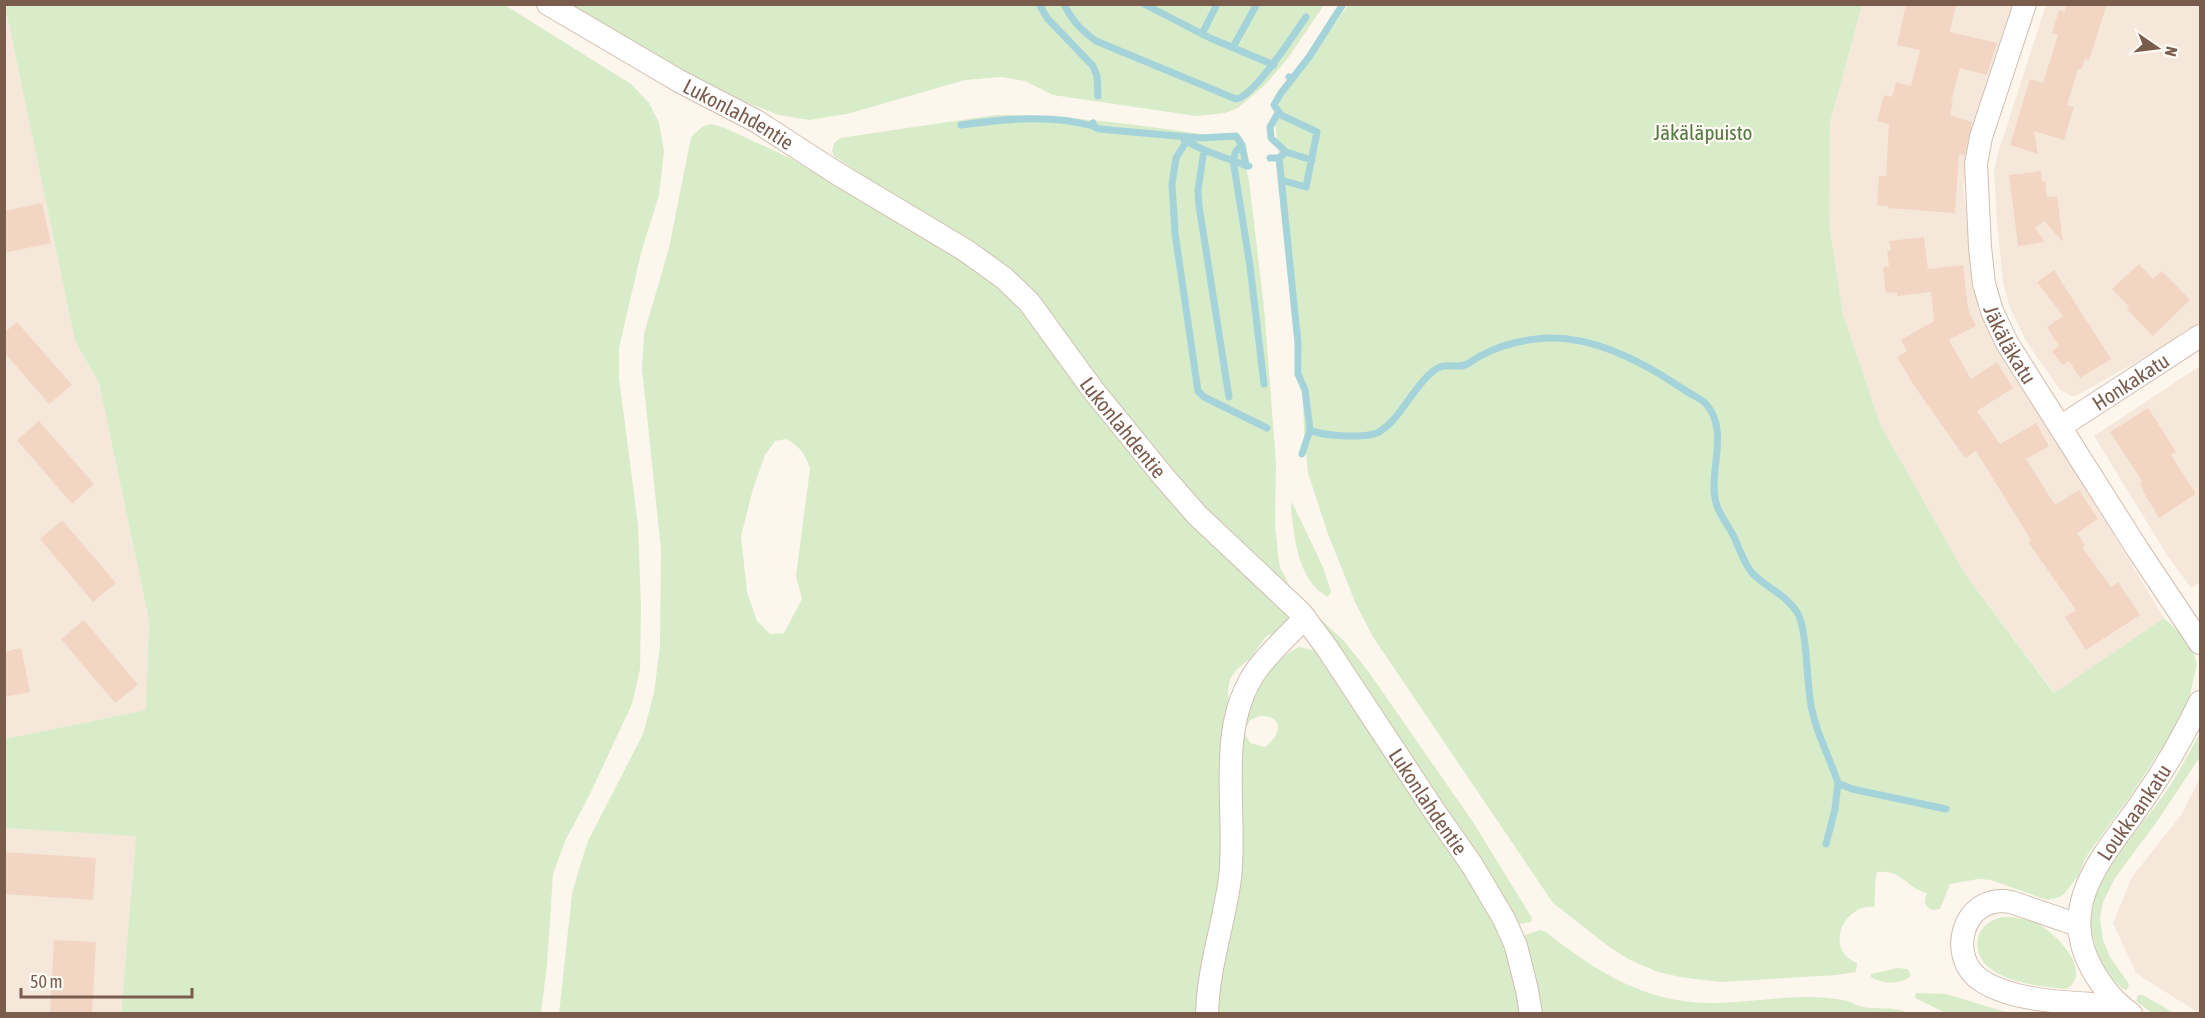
<svg xmlns="http://www.w3.org/2000/svg" width="2205" height="1018" viewBox="0 0 2205 1018" font-family="'Asap Condensed',sans-serif">
	<style>
		.residential { fill: #f5e8da }
		.green { fill: #d8ecc9; fill-rule: evenodd }
		.lines { fill: none; stroke-linecap: round; stroke-linejoin: round }
		.stream { stroke: #a5d3da; stroke-width: 7 }
		.building { fill: #f3d5c3 }
		.minor-casing { stroke: #d1beb0; stroke-width: 24 }
		.minor { stroke: #fff; stroke-width: 22 }
		.labels { text-anchor: middle; dominant-baseline: central; stroke-width: 4.5; stroke-linejoin: round; paint-order: stroke }
		.street-label { font-size: 21px; fill: #7a5c4d; stroke: #fffaf3 }
		.park-label { font-size: 21px; fill: #537a41; stroke: #fffaf3 }
	</style>
	<rect width="100%" height="100%" fill="#fdf6ec"/>
	<path class="residential" d="M5 4 75 341 99 383 149 620 146 710 5 739Z
		M1862 5H2017L1963 186 1978 311 2164 618 2055 693 1965 574 1880 424 1843 314 1829 223 1830 123Z
		M2046 5H2200V323L2191 331 2076 396H2072L2060 390 2026 341 2010 308 2003 283 1997 221 1994 170 1998 153Z
		M2200 366V583L2191 588 2167 555 2094 436Z
		M2200 778V1014L2136 973 2113 923 2132 877 2181 815Z
		M4 828 136 835 121 1013H5Z"/>
	<path class="green" d="M5 5H505L631 84 649 103 659 123 664 151 659 195 641 253 619 348V378L638 525 641 606 640 669 632 704 589 796 566 839 553 874 547 964 541 1013H121L136 836 5 828V739L146 710 149 620 99 383 75 341Z
		M565 5H1324L1288 58 1266 84 1238 108 1225 113 1196 116 1053 95 1025 81 1001 77 965 80 847 114 809 120 779 115 725 94Z
		M1348 5H1862L1830 123 1829 223 1843 314 1880 424 1965 574 2054 693 2164 618 2182 635 2194 655 2197 664 2189 699 2170 735 2135 789 2086 857 2078 876 2065 893 2060 897 2047 900 1991 880 1978 879 1950 884 1940 909 1932 910C1923 905 1924 902 1927 893 1904 887 1903 869 1877 872 1874 882 1876 895 1874 907 1844 903 1823 950 1857 963L1856 972 1836 975 1720 982 1680 977 1658 972 1630 960 1608 946 1553 903 1373 637 1355 602 1328 534 1308 473 1304 430 1301 352 1275 122 1280 101Z
		M995 115C1076 115 1156 127 1235 139L1241 143 1249 181 1264 307 1276 463 1275 523 1278 554 1280 567 1291 588 1288 591 1194 502 1008 269 835 157 832 151 834 143 840 138Z
		M711 124 725 128 790 158 994 281 1289 614 1288 622 1279 633 1268 635 1264 639 1251 658 1236 670 1230 679 1228 689 1229 713 1220 875 1197 1013 559 1014 572 894 579 869 588 841 643 734 654 693 660 646 661 549 642 369 644 334 669 248 691 137 702 127ZM786 439C800 447 805 453 810 469L796 576 802 599 784 633 770 634 757 621 747 592 741 536 753 489 765 455 775 441Z
		M1292 502 1323 567 1331 592 1328 597C1303 584 1296 551 1293 525 1292 518 1290 509 1292 502Z
		M1314 613 1344 641 1368 671 1473 822 1532 918 1531 922 1518 924Z
		M1299 647 1313 650 1323 658 1509 941 1525 1013 1217 1014 1242 729C1253 698 1268 662 1299 647ZM1260 716C1285 715 1281 736 1265 747L1250 743 1244 732 1250 720Z
		M2200 733V757L2158 820 2115 878 2103 902 2100 917 2103 940 2110 957 2129 984 2127 990H2125C2114 984 2103 966 2098 954 2094 944 2091 933 2091 922 2089 877 2141 828 2165 793 2178 774 2189 753 2200 733Z
		M2001 917C2013 917 2026 918 2038 924 2057 934 2093 971 2067 989 2040 987 1970 980 1978 938 1981 926 1990 921 2001 917Z
		M1540 930 1546 932C1595 971 1646 1003 1710 1003 1754 1003 1803 991 1847 1001 1851 1002 1855 1005 1860 1006 1877 1011 1890 1005 1909 1013H1538L1523 938 1525 935Z
		M1897 968 1908 969 1911 976C1901 985 1882 984 1871 977V974Z
		M1916 993 1946 994 2009 1013H1946L1915 998Z
		M2138 995H2143L2174 1013H2152L2136 1001Z"/>
	<g class="lines">
		<path class="stream" d="M1039 4 1047 18 1093 66 1097 76 1098 96
			M1064 4C1072 21 1081 30 1096 41L1236 99C1254 97 1294 34 1306 17
			M1144 4 1210 38 1274 65
			M1202 34 1217 4
			M1233 47 1257 4
			M1292 79 1309 57 1343 4
			M1278 113 1270 127 1271 138 1286 152
			M1093 123 1095 127 1099 129 1199 138 1236 136 1242 145 1246 165 1249 166
			M961 125C1005 119 1051 114 1093 126
			M1184 140 1204 150 1247 166
			M1186 142 1176 158 1172 184 1175 233 1198 391 1204 397 1267 428
			M1242 145 1236 151 1233 160 1250 266 1264 384
			M1204 150 1198 190 1199 206 1229 397
			M1270 158H1279L1286 152 1312 160
			M1279 158 1298 343V374L1305 390 1310 430C1320 435 1334 435 1345 436 1355 436 1367 437 1377 433 1398 423 1412 389 1431 373 1446 360 1450 369 1465 365 1470 363 1475 359 1480 356 1497 347 1517 341 1536 339 1588 332 1642 361 1683 389 1690 394 1700 398 1706 404 1731 432 1706 475 1717 506 1720 515 1727 524 1732 533 1739 546 1743 563 1753 574 1766 587 1786 595 1797 612 1808 630 1806 686 1812 710 1817 735 1830 758 1838 783L1852 789 1946 809
			M1281 180 1306 187 1317 132 1281 115 1274 105 1281 93 1292 79 1289 77
			M1302 454 1310 430
			M1826 844 1835 809 1838 783"/>
	</g>
	<path class="building" d="M1906 4H1956L1950 32 1997 43 1987 75 1960 68 1951 102 1953 103 1950 115 1972 122 1964 156 1959 154 1955 213 1888 208V206L1877 205 1879 176H1886L1889 124 1877 121 1884 95 1892 97 1896 82 1911 86 1920 50 1897 45Z
		M2066 4H2107L2089 60 2085 59 2081 70 2078 69 2067 105 2074 107 2064 140 2034 131 2038 154 2010 145 2030 79 2043 83 2058 35 2052 33 2059 10 2065 12Z
		M2041 171 2042 182 2045 181 2047 197 2057 196 2063 242 2044 221 2035 228 2045 242 2018 246 2009 175Z
		M42 203 51 243 4 253V211Z
		M1924 237 1928 269 1963 265 1968 309 1976 326 1949 340 1971 379 1997 362 2013 388 1977 411 2000 444 2036 423 2049 446 2026 459 2055 505 2079 490 2098 519 2077 533 2085 545 2082 547 2111 587 2118 582 2140 615 2086 650 2065 617 2076 610 2028 542 2031 540 1976 451 1965 458 1915 387 1897 357 1907 351 1901 340 1934 321 1931 292 1897 296V292L1886 293 1883 267 1889 266 1887 251 1891 250 1889 241Z
		M2139 264 2153 279 2162 271 2190 300 2153 336 2127 309 2129 307 2112 289Z
		M2054 270 2111 359 2080 378 2069 361 2062 365 2052 351 2059 346 2047 327 2063 316 2037 282Z
		M17 322 72 385 49 404 4 352V333Z
		M2148 408 2176 452 2171 455 2196 494 2159 518 2144 493 2140 482 2142 481 2110 432Z
		M39 421 94 484 72 504 17 440Z
		M62 520 116 583 93 602 40 539Z
		M84 620 138 685 115 703 61 639Z
		M21 648 30 692 4 697V652Z
		M4 852 96 858 93 900 4 894Z
		M54 940 96 942 92 1014H50Z"/>
	<g class="lines">
		<defs>
			<g id="minor">
				<path id="s1" d="M548 4 679 81 756 121 838 174 965 250 1004 278 1029 302 1093 390 1163 476 1197 515 1301 613 1327 648 1435 812 1472 865 1504 919 1516 946 1527 990 1531 1014"/>
				<path id="s2" d="M2025 4 1981 137 1976 164 1980 247 1984 284 1992 311 2007 343 2138 550 2200 643"/>
				<path id="s3" d="M2060 427 2200 336"/>
				<path d="M2078 925 2011 902C1961 893 1946 959 1982 981 2018 1004 2078 1002 2121 1006"/>
				<path d="M1207 1014C1208 968 1224 924 1230 878 1238 810 1214 728 1258 668 1272 650 1289 634 1305 618"/>
				<path id="s4" d="M2131 1014C2113 1001 2103 988 2092 969 2054 901 2109 851 2145 797 2166 767 2184 735 2200 702"/>
			</g>
		</defs>
		<use href="#minor" class="minor-casing"/>
		<use href="#minor" class="minor"/>
	</g>
	<g class="labels">
		<g class="street-label">
			<text stroke="none"><textPath href="#s1" startOffset="220">Lukonlahdentie</textPath></text>
			<text stroke="none"><textPath href="#s2" startOffset="354">Jäkäläkatu</textPath></text>
			<text stroke="none"><textPath href="#s3" startOffset="84">Honkakatu</textPath></text>
			<text stroke="none"><textPath href="#s1" startOffset="724">Lukonlahdentie</textPath></text>
			<text stroke="none"><textPath href="#s1" startOffset="1209">Lukonlahdentie</textPath></text>
			<text stroke="none"><textPath href="#s4" startOffset="234">Loukkaankatu</textPath></text>
		</g>
		<g class="park-label">
			<text x="1703" y="132">Jäkäläpuisto</text>
		</g>
	</g>
	<rect width="2205" height="1018" fill="none" stroke="#7a5c4d" stroke-width="12"/>
	<g transform="translate(2157 48) rotate(104)" stroke="#fffaf3" stroke-width="4.5" paint-order="stroke">
	<path d="M0-4.5L10 22L0 15L-10 22Z" fill="#7a5c4d"/>
	<text y="-9" font-size="16" font-weight="bold" text-anchor="middle" fill="#7a5c4d">N</text>
	</g>
	<path d="M21 988v9h171v-9" fill="none" stroke="#7a5c4d" stroke-width="3"/>
	<text x="30" y="988" font-size="18" fill="#7a5c4d" stroke="#fffaf3" stroke-width="4.5" paint-order="stroke">50 m</text>
</svg>
